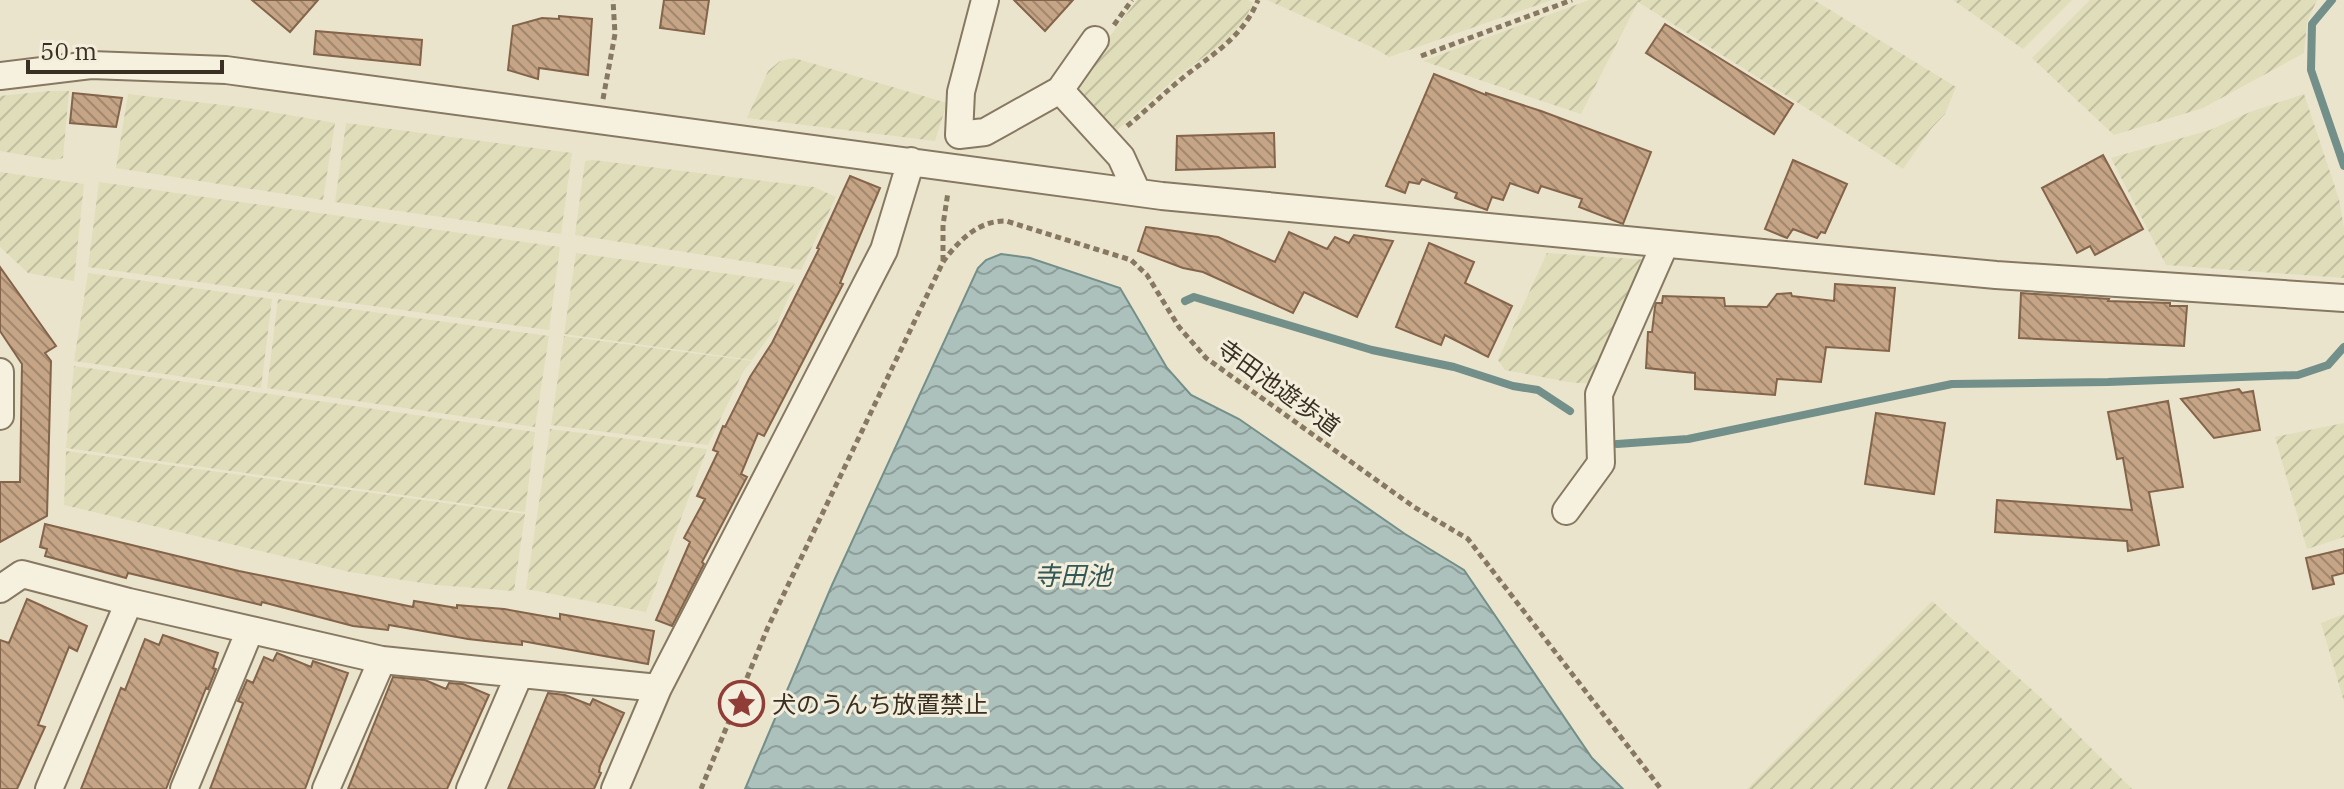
<svg xmlns="http://www.w3.org/2000/svg" width="2344" height="789" viewBox="0 0 2344 789" font-family="'IBM Plex Serif','Noto Sans JP',serif">
	<style>
		.farmland { fill: url(#farmland-furrows) }
		.water { fill: url(#water-waves); stroke: #738f8a; stroke-width: 2 }
		.lines { fill: none; stroke-linecap: round; stroke-linejoin: round }
		.stream { stroke: #738f8a; stroke-width: 8 }
		.building { fill: url(#building-back-hatch); stroke: #84644a; stroke-width: 2 }
		.minor-casing { stroke: #877861; stroke-width: 30 }
		.path { stroke: #877861; stroke-width: 5; stroke-dasharray: 6 4; stroke-linecap: butt }
		.minor { stroke: #f6f1df; stroke-width: 26 }
		.labels { text-anchor: middle; dominant-baseline: central; stroke-width: 6; stroke-linejoin: round; paint-order: stroke }
		.street-label { font-size: 24px; fill: #392f23; stroke: #f3eedb }
		.poi-label { font-size: 24px; fill: #392f23; stroke: #f3eedb; text-anchor: start }
		.water-label { font-size: 26px; font-style: italic; fill: #345757; stroke: #f3eedb }
	</style>
	<defs>
		<pattern id="farmland-furrows" width="10" height="10" patternUnits="userSpaceOnUse" patternTransform="scale(2)"><rect width="10" height="10" fill="#e0ddba"/><path d="M-1 1l2-2M0 10L10 0M9 11l2-2" fill="none" stroke="#c1bea0"/></pattern>
		<pattern id="water-waves" width="16" height="10" patternUnits="userSpaceOnUse" patternTransform="scale(2)"><rect width="16" height="10" fill="#acc1bc"/><path d="M0 5q4-4 8 0t8 0" fill="none" stroke="#8d9d98"/></pattern>
		<pattern id="building-back-hatch" width="6" height="6" patternUnits="userSpaceOnUse" patternTransform="scale(2)"><rect width="6" height="6" fill="#c5a586"/><path d="M-1 5l2 2M0 0l6 6M5-1l2 2" fill="none" stroke="#a1876d"/></pattern>
	</defs>
	<rect width="100%" height="100%" fill="#ebe4cc"/>
	<path class="farmland" d="M1137 0H1248L1253 3 1244 21 1227 40 1179 75 1114 133 1073 86Z
		M1267 0H1552L1389 57 1374 48Z
		M1589 0H1814L1956 87 1945 114 1931 129 1903 169 1638 2 1581 114 1423 61Z
		M1953 0H2072L2023 49Z
		M2090 0H2317L2307 22 2304 53 2203 108 2114 135 2032 58Z
		M794 58 947 103 935 141 747 118 768 71 780 61Z
		M49 91H69L63 158 54 160 0 151V96Z
		M128 94 248 108 335 123 323 200 116 168Z
		M2304 94 2339 199 2344 228V278L2166 265 2111 158 2210 130 2250 112Z
		M346 123 572 153 561 234 335 202Z
		M593 160 814 187 836 197 801 270 575 235 585 161Z
		M0 172 84 184 74 281 28 273 0 247Z
		M99 182 560 247 549 330 88 267Z
		M576 253 795 283 774 330 752 360 564 334Z
		M1547 253 1648 260 1592 384 1568 382 1505 370 1498 360Z
		M88 273 272 299 261 388 74 361Z
		M278 299 549 336 535 427 267 388Z
		M564 336 752 361 743 372 708 445 551 425Z
		M74 366 535 432 525 512 66 448Z
		M2344 423V537L2307 549 2275 437Z
		M550 429 707 449 646 612 526 589Z
		M66 451 525 514 514 591 436 585 350 572 64 505Z
		M1932 601 2038 695 2132 789H1747Z
		M2344 614V702L2321 623Z"/>
	<path class="water" d="M1001 254 1030 258 1120 288 1167 368 1191 395 1239 419 1405 534 1464 570 1592 758 1623 789H745L832 585 978 268 986 260Z"/>
	<g class="lines">
		<path class="stream" d="M2332 0 2312 24 2311 70 2344 166
			M1185 301 1194 297 1372 350 1454 367 1513 386 1538 390 1570 411
			M1617 444 1688 439 1952 384 2108 382 2298 375 2328 365 2344 347"/>
	</g>
	<path class="building" d="M252 0H318L290 32Z
		M664 0H709L704 34 660 28Z
		M1014 0H1073L1045 31Z
		M559 16 592 19 588 75 539 68 538 79 508 70 513 26 542 18 559 19Z
		M1665 24 1793 104 1774 134 1646 53Z
		M316 31 422 40 420 65 314 54Z
		M1434 74 1486 95V93L1541 111 1651 152 1623 224 1579 207 1582 199 1541 186 1538 193 1510 183 1503 200 1492 197 1487 210 1455 198 1457 193 1422 179 1419 184 1409 182 1405 193 1386 186Z
		M73 93 122 98 116 127 70 123Z
		M1274 133 1275 167 1176 170 1177 136Z
		M2103 155 2143 229 2095 255 2090 246 2077 253 2042 188Z
		M1793 160 1847 184 1825 233 1821 232 1817 238 1793 229 1787 238 1765 229Z
		M850 176 880 188 840 283 843 284 764 436 758 433 741 474 747 477 702 562 704 564 672 626 656 620 690 542 684 538 705 499 697 496 718 452 713 450 723 426 725 427 750 377 772 343 819 249 817 248Z
		M1146 227 1218 237 1275 262 1289 232 1327 249 1335 237 1349 243 1354 235 1393 241 1357 317 1304 292 1293 313 1203 272 1183 268 1138 251Z
		M1429 243 1474 262 1465 283 1512 306 1488 357 1445 335 1441 345 1396 327Z
		M0 267 56 346 45 353 51 361 47 516 0 542V482H20L22 364 0 331Z
		M1835 284 1895 288 1889 351 1826 347 1821 382 1777 379 1775 395 1695 389V373L1646 368 1648 332H1652L1655 307 1656 303H1662L1663 296 1724 298 1725 306 1767 307 1777 294 1791 293 1792 296 1834 301Z
		M2021 293 2109 299 2108 301 2170 303V306H2187L2184 346 2019 338Z
		M2239 389 2242 393 2253 391 2260 430 2214 438 2181 399Z
		M2168 401 2183 487 2149 492 2159 545 2128 551 2127 541 1995 532 1997 500 2132 510 2123 458 2117 459 2108 412Z
		M1876 413 1945 423 1934 494 1865 484Z
		M45 524 239 571 413 607 414 601 457 608V605L504 609 560 619V614L654 631 648 664 522 641V645L468 639 389 625 388 630 353 626 262 602 261 605 128 573 126 578 45 556 47 549 40 547Z
		M2344 549V573L2332 576 2334 584 2313 589 2306 558Z
		M27 599 87 626 77 651 69 647 38 725 45 727 17 789H0V640L9 643Z
		M163 635 218 653 213 668 216 669 208 689 206 688 166 789H81L121 688 125 690 145 639 159 645Z
		M277 653 311 667 313 661 348 673 305 789H210L243 703 238 701 247 680 253 683 264 657 273 661Z
		M393 677 425 680 446 689 449 683 463 684 489 695 447 789H348Z
		M548 693 565 695 590 705 593 699 624 713 600 766 599 772 601 773 594 789H508Z"/>
	<g class="lines">
		<defs>
			<path id="minor" d="M985 0 961 92 959 135 985 132 1060 90 1095 40
				M0 76 91 65 226 70 1162 196 1996 275 2344 298
				M1060 90 1121 157 1137 192
				M0 372V416
				M1566 511 1601 463 1599 394 1665 244
				M0 589 22 574 129 602 382 660 658 688
				M49 789 129 602
				M184 789 250 630
				M326 789 382 660
				M470 789 519 675
				M615 789 658 688 884 250 911 161"/>
		</defs>
		<use href="#minor" class="minor-casing"/>
		<path class="path" d="M1114 25 1132 0
			M1421 56 1572 0
			M603 99 615 34 613 0
			M1127 126C1147 110 1165 92 1185 76 1214 53 1243 37 1258 0
			M943 261V225L948 192
			M701 789 768 627 943 262C958 241 979 220 1006 221L1131 260 1147 275 1179 327 1206 358 1414 507 1468 539 1661 789"/>
		<use href="#minor" class="minor"/>
	</g>
	<defs>
		<symbol id="sight-ring" viewBox="-11 -11 22 22"><circle r="9.5" fill="#f3eedb" stroke="#903c37" stroke-width="1.5"/><path d="M0-6L1.8-2.2L6-1.7L2.9 1.2L3.7 5.4L0 3.3L-3.7 5.4L-2.9 1.2L-6-1.7L-1.8-2.2Z" fill="#903c37"/></symbol>
	</defs>
	<g fill-rule="evenodd">
		<use href="#sight-ring" x="716" y="678" width="51" height="51"/>
	</g>
	<g class="labels">
		<g class="street-label">
			<text transform="translate(1279 387) rotate(36)">寺田池遊歩道</text>
		</g>
		<g class="poi-label">
			<text x="772" y="704">犬のうんち放置禁止</text>
		</g>
		<g class="water-label">
			<text x="1073" y="575">寺田池</text>
		</g>
	</g>
	<path d="M28 60v12h194v-12" fill="none" stroke="#392f23" stroke-width="4"/>
	<text x="40" y="60" font-size="24" fill="#392f23" stroke="#f3eedb" stroke-width="6" paint-order="stroke">50 m</text>
</svg>
